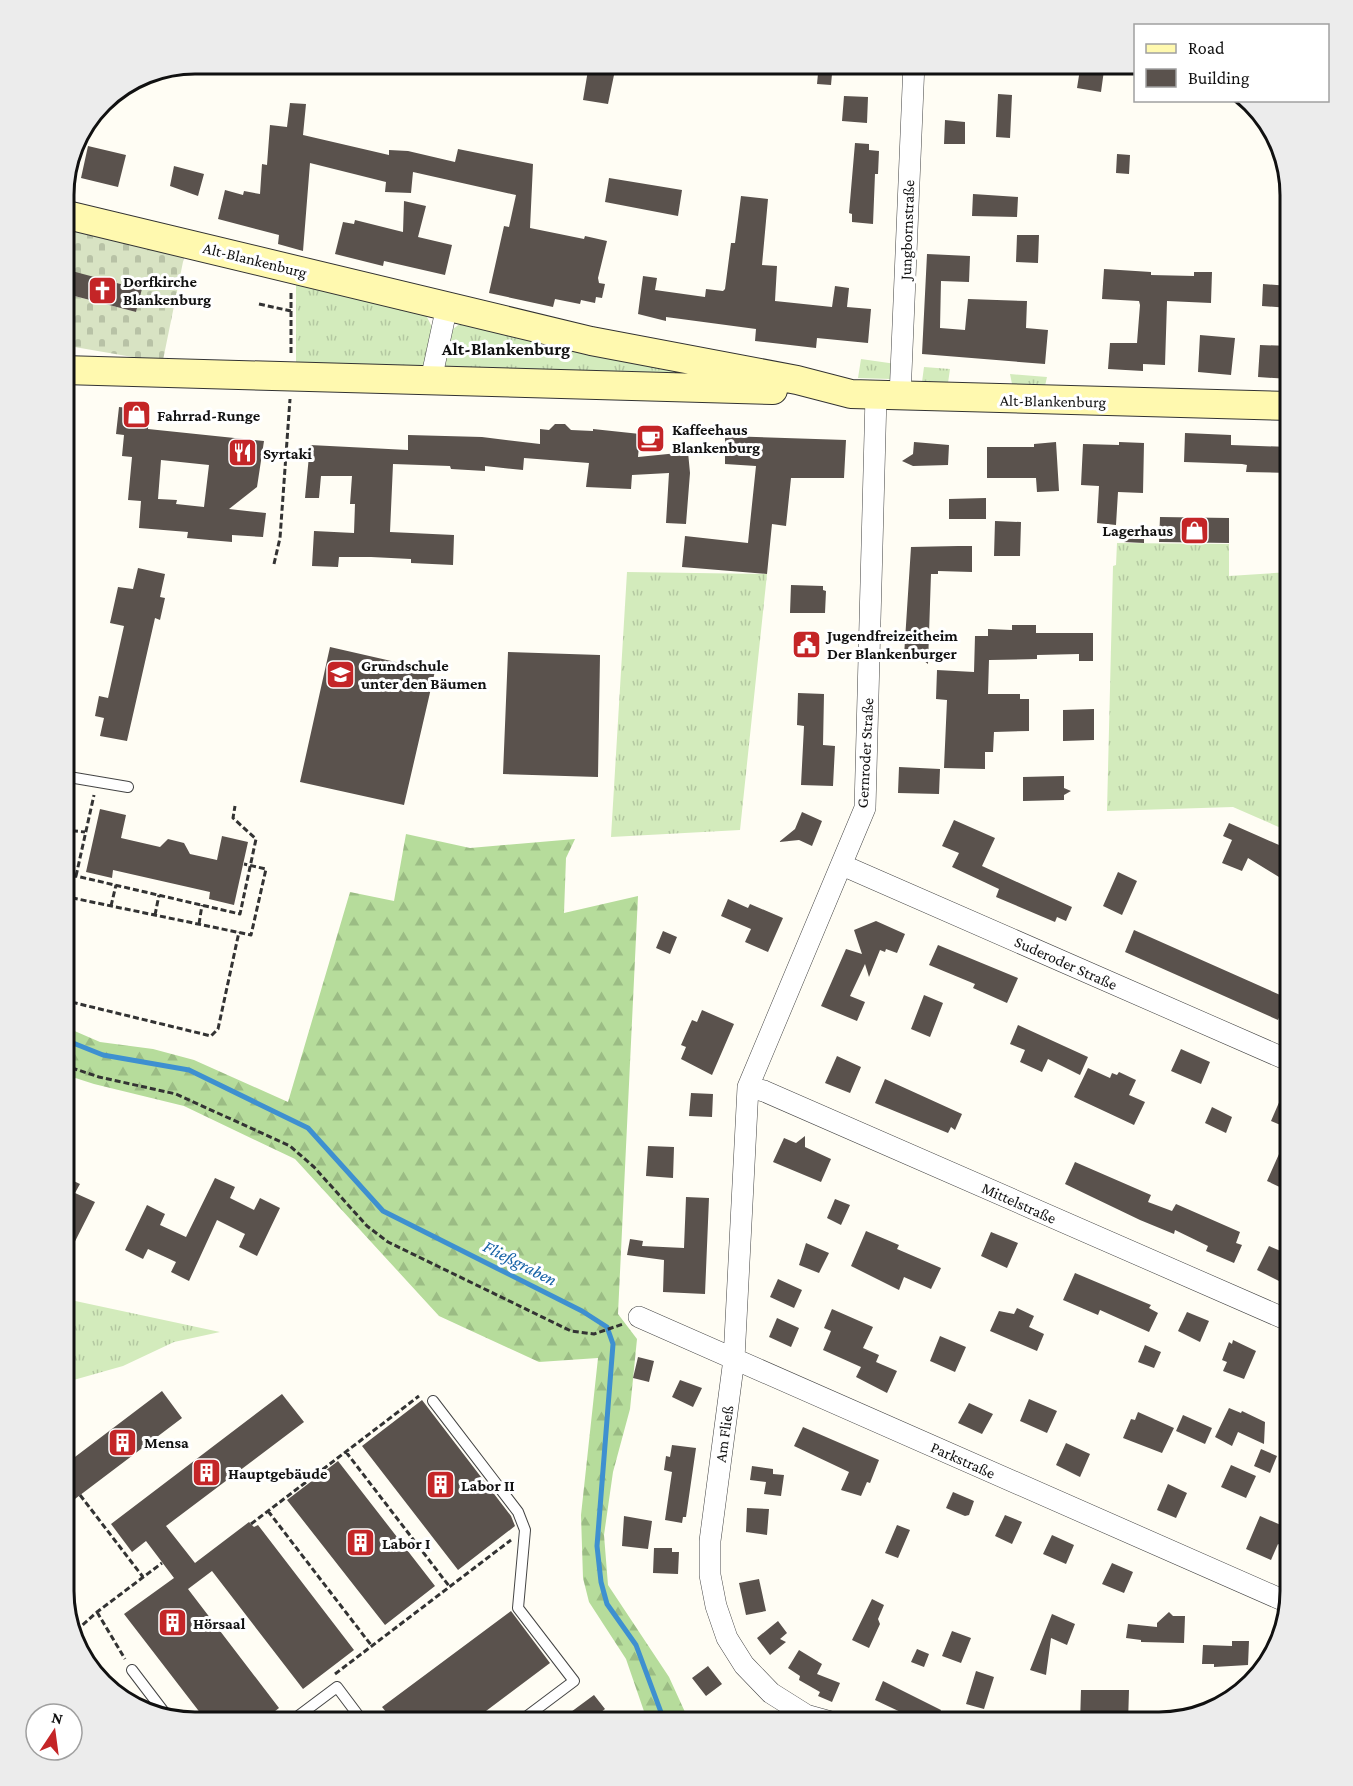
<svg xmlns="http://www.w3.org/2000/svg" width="1353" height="1786" viewBox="0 0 1353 1786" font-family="'Crimson Pro',serif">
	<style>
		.grass { fill: url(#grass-tufts) }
		.forest { fill: url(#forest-firs) }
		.cemetery { fill: url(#cemetery-stones) }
		.park { fill: url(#park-dots) }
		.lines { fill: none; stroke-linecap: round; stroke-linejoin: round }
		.stream { stroke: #3e90d0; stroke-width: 5 }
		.building { fill: #5a524d; fill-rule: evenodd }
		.service-casing { stroke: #444; stroke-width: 12 }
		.minor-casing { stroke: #444; stroke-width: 22 }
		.secondary-casing { stroke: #333; stroke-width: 30 }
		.path { stroke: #333; stroke-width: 3; stroke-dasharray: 6 3; stroke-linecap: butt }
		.service { stroke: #fff; stroke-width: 10 }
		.minor { stroke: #fff; stroke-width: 21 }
		.secondary { stroke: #fff9af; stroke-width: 28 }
		.labels { text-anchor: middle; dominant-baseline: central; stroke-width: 6; stroke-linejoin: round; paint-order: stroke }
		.street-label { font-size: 16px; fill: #111; stroke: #fff }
		.poi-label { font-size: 16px; font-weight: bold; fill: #111; stroke: #fff; text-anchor: start }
		.neighbourhood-label { font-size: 18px; font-weight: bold; fill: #111; stroke: #fff }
		.water-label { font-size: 18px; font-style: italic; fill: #1662a6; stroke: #fff }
		.rim { fill: none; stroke: #111; stroke-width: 3 }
	</style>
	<defs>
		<pattern id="grass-tufts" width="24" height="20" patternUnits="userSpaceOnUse" patternTransform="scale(1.5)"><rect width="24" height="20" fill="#d3ebbc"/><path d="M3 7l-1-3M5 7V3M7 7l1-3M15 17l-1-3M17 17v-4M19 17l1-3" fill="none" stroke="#b4c8a1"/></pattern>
		<pattern id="forest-firs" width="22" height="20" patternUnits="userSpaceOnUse" patternTransform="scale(1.5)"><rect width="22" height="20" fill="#b6dc9b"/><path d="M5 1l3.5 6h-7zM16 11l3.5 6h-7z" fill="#9bbc84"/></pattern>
		<pattern id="cemetery-stones" width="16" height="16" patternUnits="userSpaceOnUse" patternTransform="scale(1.5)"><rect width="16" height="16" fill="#d8e3c3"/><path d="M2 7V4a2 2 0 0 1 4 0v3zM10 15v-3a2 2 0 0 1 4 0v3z" fill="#b8c2a6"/></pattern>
		<pattern id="park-dots" width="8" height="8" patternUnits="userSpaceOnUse" patternTransform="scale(1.5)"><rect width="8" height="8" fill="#d3ebbc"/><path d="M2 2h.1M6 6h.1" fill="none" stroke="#b4c8a1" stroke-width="1.8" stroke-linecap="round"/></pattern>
	</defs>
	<rect width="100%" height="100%" fill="#fffdf4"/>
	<path class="grass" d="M296 282 426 315 433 329 424 365 419 370 296 367Z
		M464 321 741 376 447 368 444 363 453 329Z
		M861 359 896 364 890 379 858 378Z
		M924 367 950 369 948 383 922 382Z
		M1010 374 1047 377 1045 386 1012 384Z
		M1117 543 1229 544V576L1290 572V832L1233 807 1107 811 1113 566 1116 565Z
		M627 572 767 574 740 830 611 837Z
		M63 1298 66 1299 220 1332 174 1342 123 1366 63 1383Z"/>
	<path class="forest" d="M406 834 470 848 575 839 566 858 564 913 638 896 618 1314 637 1339 630 1409 613 1472 604 1535 608 1585 669 1677 690 1723H648L626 1659 589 1602 583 1578 581 1515 598 1358 539 1362 439 1316 295 1159 184 1106 94 1084 63 1074V1026L100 1042 153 1049 194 1060 288 1102 350 892 394 901Z"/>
	<path class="cemetery" d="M63 227 185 252 162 365 144 359 63 345V293L136 312 143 281 130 278 128 286 68 271 63 287Z"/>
	<path class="park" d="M63 647 75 650 63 707Z"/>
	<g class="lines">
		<path class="stream" d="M63 1039 103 1055 189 1070 308 1128 383 1211 582 1311 607 1327 613 1344 597 1546 601 1582 607 1604 636 1645 665 1723"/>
	</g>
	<path class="building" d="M819 63H833L831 85 817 84Z
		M1081 63H1105L1101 92 1077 88Z
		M588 70 614 75 608 104 583 100Z
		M998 94 1012 95 1010 138 996 137Z
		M844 96 868 97 867 123 842 121Z
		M290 103 306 104 303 135 389 155V150L408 151 455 162 458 149 533 164 530 228 584 239 585 236 607 241 598 278 599 283 605 284 602 298 596 297 595 303 581 300 580 304 555 299 553 307 489 293 504 226 509 227 516 195 413 172 411 193 385 192 386 182 310 163 303 251 278 244 279 235 218 219 225 190 243 195 244 191 260 194 262 164 267 165 270 125 287 127Z
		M945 120 965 122V144H944Z
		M855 143 869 144V150L879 151 878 174H875L873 224 852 222V214L849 213Z
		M88 146 126 155 118 187 81 178Z
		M1117 154 1130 155 1129 174 1116 173Z
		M174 166 204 174 198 196 170 186Z
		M609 178 682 190 678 216 605 202Z
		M973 194 1018 197 1017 217 972 216Z
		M741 196 768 199 762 265 777 266 775 301 832 307 835 286 849 288 847 307 871 309 868 343 817 338 816 348 755 341 756 329 666 317V321L638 314 643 276 657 278 655 290 705 297 706 289 723 291 725 289 731 243H735Z
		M404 201 426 206 418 237 452 245 445 275 384 261 383 266 335 254 343 222 354 224 355 220 403 232Z
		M1017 235H1039L1038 263 1016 262Z
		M927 254 970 256 969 282 941 281 940 328 965 330 968 299 1027 301 1026 328 1048 330 1045 364 922 354Z
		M1104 269 1151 272V275L1194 276V272H1212L1211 303 1167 301 1165 365 1143 364V371L1108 369 1110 343H1137L1140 305 1139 301 1102 299Z
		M68 270 128 286 130 278 144 281 136 312 63 293Z
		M1263 284 1290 286 1289 308 1262 306Z
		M1200 335 1235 338 1231 375 1198 372Z
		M1260 345 1290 346V379L1258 377Z
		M119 407 149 410 148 429 264 441 257 487 229 509 266 513 263 537 232 535V542L187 538 188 532 139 528 141 501 128 500 132 457 122 456 124 435 116 434ZM161 460 209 465 204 507 176 504 177 500 158 499Z
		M555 424H565L571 430 593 431V429L640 434 638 457 688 452 690 473 686 524 666 523 669 473 632 475 631 489 586 487 589 463 524 458 523 470 485 466V471L451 469 450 466 393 464 390 532 454 535 453 565 411 563V559L371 557H339L338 567 312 566 314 531 354 533 355 504H350L352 476H321L319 498H305L310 445 408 450V435L482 437 540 444V429L549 430Z
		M1185 433 1231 435V445L1290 447V473L1246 472 1247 465 1242 464 1184 462Z
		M725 436 846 440 844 478H791L786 526 772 524 767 574 682 567 685 536 748 543 756 466 725 464Z
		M914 442 949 445 948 465 913 466 902 461 913 454Z
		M1056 442 1059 491 1037 492 1036 478H987V447H1034V444Z
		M1119 442 1144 443 1143 493 1118 492 1116 525 1097 523 1099 486 1081 485 1083 444 1119 445Z
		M986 498V519H949V499Z
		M1160 517 1229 518V543L1159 542Z
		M995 521 1021 522 1020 556H994Z
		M1124 528H1144V543L1123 542Z
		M958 546H972V572L938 571V574H931L928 664 919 657 904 656 911 547Z
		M138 568 165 574 160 597 165 598 160 620 155 618 127 741 100 736 104 718 95 716 99 696 108 698 124 626 110 623 118 587 133 589Z
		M791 585 823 586V590L826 591 825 613H790Z
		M1012 625H1036V633H1093V661H1079V654L1037 655V659L989 660 988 694H1020V699H1029V731L994 732 993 752H985V769L944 768 947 700 936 699 937 670 974 672 975 636H988V629L1012 630Z
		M330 647 435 671 404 805 300 782Z
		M508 652 600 655 598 777 503 774Z
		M798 693 824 694 823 745 835 746 833 786 801 785 804 726 797 725Z
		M1094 709V740L1063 741V710Z
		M899 767 940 769 939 794 898 793Z
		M1064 776V788L1071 791 1064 795V800L1023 801V777Z
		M100 809 126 815 121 838 160 847 168 839 184 843 190 854 217 860 222 836 248 842 234 905 209 899 210 892 113 870 112 878 86 872Z
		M802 812 822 821 812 846 799 840 779 842 795 829Z
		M954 820 995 838 982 866 1072 907 1066 921 1057 917 1055 922 996 897 999 889 952 867 959 853 942 846Z
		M1290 820V879L1279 877 1248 858 1242 871 1222 863 1232 840 1223 836 1229 823 1279 845Z
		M1118 872 1137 881 1122 915 1103 906Z
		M728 899 748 908 750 904 783 918 768 952 745 942 751 929 721 916Z
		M876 921 905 934 897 953 886 949 885 952 880 950 869 977 865 964 850 996 865 1002 857 1021 821 1006 846 949 862 954 854 930Z
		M1134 930 1287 998 1278 1020 1125 952Z
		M663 931 677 937 670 954 656 948Z
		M938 945 1018 978 1007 1003 973 988 975 984 929 965Z
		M924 995 943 1003 930 1037 911 1029Z
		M702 1010 734 1024 712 1075 681 1059 686 1047 681 1045 692 1020 697 1022Z
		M1018 1025 1088 1057 1080 1075 1048 1059 1042 1072 1020 1062 1025 1050 1010 1044Z
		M1181 1049 1210 1062 1201 1084 1171 1071Z
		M837 1056 861 1067 850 1093 825 1083Z
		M1088 1068 1110 1078 1112 1073 1117 1075 1119 1072 1136 1080 1129 1095 1145 1102 1134 1125 1074 1097Z
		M1290 1077V1129L1271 1121Z
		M885 1079 962 1114 955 1130 951 1127 948 1133 875 1103Z
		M691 1093 713 1094 712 1117 689 1116Z
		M1212 1107 1232 1117 1226 1133 1205 1123Z
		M805 1136V1147L831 1159 821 1182 773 1162 784 1138 796 1143Z
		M648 1146 674 1147 673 1178 646 1176Z
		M1279 1154 1290 1159V1182L1286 1190 1267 1181Z
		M1075 1162 1151 1195 1148 1202 1172 1211 1176 1204 1240 1232 1236 1243 1242 1245 1234 1263 1206 1251 1208 1246 1175 1230 1174 1234 1140 1220 1065 1184Z
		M63 1176 80 1184 75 1193 95 1202 63 1265Z
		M215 1178 235 1187 230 1198 254 1210 260 1198 280 1208 257 1256 239 1247 245 1234 217 1220 189 1281 171 1272 176 1262 148 1249 143 1259 125 1250 147 1205 165 1214 160 1225 186 1237Z
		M686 1197 709 1198 705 1294 663 1292 664 1260 627 1255 630 1239 643 1241 642 1246 684 1248Z
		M835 1199 850 1205 841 1225 827 1218Z
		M866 1231 899 1245 897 1249 941 1268 931 1289 904 1277 899 1290 851 1266Z
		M991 1232 1018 1243 1007 1268 981 1256Z
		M806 1243 829 1253 819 1273 799 1265Z
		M1269 1246 1290 1255 1281 1282 1257 1270Z
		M1075 1273 1151 1305 1149 1308 1158 1313 1149 1332 1100 1310 1098 1315 1063 1300Z
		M778 1279 802 1290 794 1308 770 1297Z
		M1017 1308 1034 1316 1029 1327 1044 1334 1037 1351 990 1331 999 1311 1014 1314Z
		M832 1309 873 1327 863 1348 879 1355 876 1362 897 1371 887 1393 856 1377 861 1367 823 1350 831 1331 824 1328Z
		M1187 1312 1209 1321 1200 1342 1178 1331Z
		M777 1318 799 1328 791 1347 769 1337Z
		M940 1336 966 1347 955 1372 930 1361Z
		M1233 1340 1256 1351 1244 1379 1223 1371 1227 1362 1222 1360 1229 1342 1232 1344Z
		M1145 1345 1161 1352 1154 1368 1138 1362Z
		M638 1357 654 1361 649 1382 633 1378Z
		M680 1380 702 1388 693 1407 672 1397Z
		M162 1391 182 1418 63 1508V1466Z
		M282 1394 304 1422 166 1526 195 1563 249 1522 254 1527 258 1525 354 1650 303 1689 212 1571 188 1589 279 1708 260 1723H208L124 1614 174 1578 146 1541 132 1552 111 1524Z
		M1029 1399 1057 1411 1047 1433 1020 1421Z
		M422 1400 511 1516 515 1526 458 1570 362 1446Z
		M969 1403 993 1414 982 1434 958 1423Z
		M1229 1408 1241 1413 1242 1411 1265 1422 1264 1444 1238 1432 1232 1446 1215 1437Z
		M1138 1412 1174 1428 1162 1453 1123 1438 1131 1419 1135 1420Z
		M1183 1415 1212 1428 1205 1444 1176 1431Z
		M803 1427 879 1460 870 1483 867 1482 861 1496 841 1490 849 1472 794 1446Z
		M1066 1443 1090 1454 1080 1477 1056 1465Z
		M672 1445 696 1448 686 1517H683L682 1523 665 1520 672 1472 664 1470 666 1456 670 1457Z
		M1261 1449 1277 1456 1270 1473 1254 1466Z
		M338 1461 435 1586 385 1625 287 1500Z
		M1231 1465 1256 1476 1246 1498 1221 1487Z
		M752 1466 773 1469V1474L784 1475 781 1496 764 1494 766 1482 750 1480Z
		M1168 1484 1187 1493 1176 1518 1157 1510Z
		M953 1492 974 1501 969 1515 965 1516 946 1508Z
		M747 1508 769 1509 767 1535 746 1532Z
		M1005 1515 1022 1522 1012 1544 995 1536Z
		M624 1516 652 1521 648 1549 622 1546Z
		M1260 1516 1290 1529 1286 1548 1278 1544 1271 1560 1246 1549Z
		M897 1525 910 1530 898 1558 885 1553Z
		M1052 1535 1074 1545 1066 1564 1043 1554Z
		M654 1548H672V1552H679L678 1574 653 1573Z
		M1112 1563 1133 1572 1124 1593 1102 1584Z
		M759 1579 766 1611 746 1615 739 1583Z
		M872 1599 884 1605 878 1619 880 1624 869 1648 852 1640Z
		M511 1611 550 1663 470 1723H395L382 1707Z
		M1169 1612 1173 1616H1185L1184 1643 1141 1642V1640L1126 1638 1128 1624 1157 1627V1623Z
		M1052 1614 1075 1624 1067 1645 1051 1638 1046 1675 1030 1670Z
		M778 1621 787 1633 780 1639 786 1642 770 1655 757 1638Z
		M952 1631 971 1638 961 1663 942 1656Z
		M1232 1641H1249L1248 1665 1214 1667V1664H1202L1203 1645 1232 1646Z
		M917 1649 929 1654 924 1667 911 1662Z
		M799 1650 822 1664 817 1674 840 1683 832 1702 818 1696 820 1692 799 1680 800 1676 788 1668Z
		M708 1666 722 1684 706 1696 692 1678Z
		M976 1671 994 1677 984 1709 966 1704Z
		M883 1681 941 1710 936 1723H924L875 1700Z
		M1081 1690H1129L1128 1723H1080Z
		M594 1695 605 1709 587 1723H556Z"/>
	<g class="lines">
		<defs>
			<path id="service" d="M63 776 128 787
				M433 1401 518 1512 525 1530 518 1608 574 1681 518 1723
				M132 1670 167 1716
				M289 1723 337 1687 364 1723"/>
			<path id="minor" d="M431 380 447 306
				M900 397 914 63
				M842 865 1290 1061
				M748 1087 764 1091 1290 1321
				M639 1317 1287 1602
				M835 1723 806 1715 771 1693 744 1665 727 1638 716 1606 710 1575V1541L734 1359 748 1087 865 808 876 396"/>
			<path id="secondary" d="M63 214 591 341 797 380 851 394 1290 406
				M63 370 773 390"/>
		</defs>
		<use href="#service" class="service-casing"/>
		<use href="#minor" class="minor-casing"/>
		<use href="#secondary" class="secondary-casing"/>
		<path class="path" d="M72 153V193
			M291 293V355
			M259 304 291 311
			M274 564 280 538 290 399
			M63 830 85 832
			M76 876 94 795
			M63 880 76 876 240 914 256 839 233 818 235 806
			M63 896 251 935 266 869 244 864
			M111 906 116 885
			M155 915 159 895
			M199 924 202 905
			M63 1000 211 1036 218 1029 239 932
			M63 1065 99 1077 176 1094 290 1146 314 1167 367 1226 388 1242 571 1331 594 1334 623 1324
			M346 1452 449 1586
			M80 1495 143 1577
			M268 1511 371 1645
			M251 1524 419 1396
			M97 1612 125 1659
			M76 1631 97 1612 162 1563
			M335 1674 511 1540"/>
		<use href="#service" class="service"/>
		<use href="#minor" class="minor"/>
		<use href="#secondary" class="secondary"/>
	</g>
	<defs>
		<symbol id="church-square" viewBox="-11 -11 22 22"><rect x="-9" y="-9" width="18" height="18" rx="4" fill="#c42527" stroke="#fff"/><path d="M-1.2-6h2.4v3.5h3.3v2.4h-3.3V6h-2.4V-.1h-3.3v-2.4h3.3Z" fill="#fff"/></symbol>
		<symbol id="shop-square" viewBox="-11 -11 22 22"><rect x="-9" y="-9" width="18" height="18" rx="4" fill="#c42527" stroke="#fff"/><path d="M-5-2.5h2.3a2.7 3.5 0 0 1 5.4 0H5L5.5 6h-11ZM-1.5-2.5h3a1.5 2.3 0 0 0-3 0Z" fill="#fff"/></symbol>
		<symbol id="cafe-square" viewBox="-11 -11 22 22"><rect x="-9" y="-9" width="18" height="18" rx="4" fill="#c42527" stroke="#fff"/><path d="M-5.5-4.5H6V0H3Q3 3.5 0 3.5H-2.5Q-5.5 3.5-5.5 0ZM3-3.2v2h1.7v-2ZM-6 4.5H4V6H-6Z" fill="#fff"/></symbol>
		<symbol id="restaurant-square" viewBox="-11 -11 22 22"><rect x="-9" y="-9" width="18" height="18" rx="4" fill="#c42527" stroke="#fff"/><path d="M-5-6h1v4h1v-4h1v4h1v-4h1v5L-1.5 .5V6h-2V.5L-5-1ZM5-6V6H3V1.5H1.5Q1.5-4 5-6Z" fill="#fff"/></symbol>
		<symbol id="civic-square" viewBox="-11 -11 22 22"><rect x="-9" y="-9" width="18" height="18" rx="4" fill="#c42527" stroke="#fff"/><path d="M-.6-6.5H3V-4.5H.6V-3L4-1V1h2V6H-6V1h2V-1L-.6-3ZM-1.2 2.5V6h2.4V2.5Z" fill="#fff"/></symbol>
		<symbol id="school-square" viewBox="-11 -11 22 22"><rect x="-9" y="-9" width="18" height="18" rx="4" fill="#c42527" stroke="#fff"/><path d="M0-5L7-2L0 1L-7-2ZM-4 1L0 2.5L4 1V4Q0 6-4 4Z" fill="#fff"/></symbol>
		<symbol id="building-square" viewBox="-11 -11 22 22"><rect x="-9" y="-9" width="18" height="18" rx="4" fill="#c42527" stroke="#fff"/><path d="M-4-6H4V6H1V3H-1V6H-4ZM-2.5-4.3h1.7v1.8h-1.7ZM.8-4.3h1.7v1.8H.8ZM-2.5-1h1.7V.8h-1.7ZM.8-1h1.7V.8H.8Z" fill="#fff"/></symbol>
	</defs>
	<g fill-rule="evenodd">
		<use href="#church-square" x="86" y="274" width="33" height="33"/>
		<use href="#shop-square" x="120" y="398" width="33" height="33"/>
		<use href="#cafe-square" x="634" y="422" width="33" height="33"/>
		<use href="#restaurant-square" x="226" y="436" width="33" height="33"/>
		<use href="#shop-square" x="1178" y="514" width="33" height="33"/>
		<use href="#civic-square" x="790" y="628" width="33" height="33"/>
		<use href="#school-square" x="324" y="658" width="33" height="33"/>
		<use href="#building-square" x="106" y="1426" width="33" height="33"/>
		<use href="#building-square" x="190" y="1456" width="33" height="33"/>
		<use href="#building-square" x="424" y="1468" width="33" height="33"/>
		<use href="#building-square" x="344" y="1526" width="33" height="33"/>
		<use href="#building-square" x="156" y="1606" width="33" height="33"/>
	</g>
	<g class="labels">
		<g class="street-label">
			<text transform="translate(907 230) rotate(-88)">Jungbornstraße</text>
			<text transform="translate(255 260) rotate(14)">Alt-Blankenburg</text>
			<text transform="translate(1053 401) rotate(1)">Alt-Blankenburg</text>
			<text transform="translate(865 753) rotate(-87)">Gernroder Straße</text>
			<text transform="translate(1066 963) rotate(24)">Suderoder Straße</text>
			<text transform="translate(1019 1203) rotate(24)">Mittelstraße</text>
			<text transform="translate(724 1434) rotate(-82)">Am Fließ</text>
			<text transform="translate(963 1460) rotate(24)">Parkstraße</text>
		</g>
		<g class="poi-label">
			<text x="123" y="281">Dorfkirche<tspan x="123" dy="18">Blankenburg</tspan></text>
			<text x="157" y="415">Fahrrad-Runge</text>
			<text x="672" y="429">Kaffeehaus<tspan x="672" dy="18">Blankenburg</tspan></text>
			<text x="263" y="453">Syrtaki</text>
			<text x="1173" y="530" text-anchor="end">Lagerhaus</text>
			<text x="827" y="635">Jugendfreizeitheim<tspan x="827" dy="18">Der Blankenburger</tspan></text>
			<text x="361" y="665">Grundschule<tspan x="361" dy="18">unter den Bäumen</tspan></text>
			<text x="144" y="1442">Mensa</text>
			<text x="228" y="1473">Hauptgebäude</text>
			<text x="461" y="1485">Labor II</text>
			<text x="382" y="1543">Labor I</text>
			<text x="193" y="1623">Hörsaal</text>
		</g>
		<g class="neighbourhood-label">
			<text x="506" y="349">Alt-Blankenburg</text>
		</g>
		<g class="water-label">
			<text transform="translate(520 1263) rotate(27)">Fließgraben</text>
		</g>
	</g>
	<path d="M0 0H1353V1786H0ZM195 74H1159A121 121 0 0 1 1280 195V1591A121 121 0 0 1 1159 1712H195A121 121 0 0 1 74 1591V195A121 121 0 0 1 195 74Z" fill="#ececec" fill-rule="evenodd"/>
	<path class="rim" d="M195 74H1159A121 121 0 0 1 1280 195V1591A121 121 0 0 1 1159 1712H195A121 121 0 0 1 74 1591V195A121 121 0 0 1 195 74Z"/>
	<rect x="1134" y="24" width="195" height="78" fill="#ffffff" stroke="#a0a0a0" stroke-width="1.5"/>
	<rect x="1146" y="44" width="30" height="9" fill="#fff9af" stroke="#a0a0a0" stroke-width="1.5"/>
	<text x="1188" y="54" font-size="18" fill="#111111">Road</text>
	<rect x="1146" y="69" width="30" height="18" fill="#5a524d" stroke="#a0a0a0" stroke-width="1.5"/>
	<text x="1188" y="84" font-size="18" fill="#111111">Building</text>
	<g transform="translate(54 1732) rotate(13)"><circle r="28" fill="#ffffff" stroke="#a0a0a0" stroke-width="1.5"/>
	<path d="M0-4.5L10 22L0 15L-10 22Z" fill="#c42527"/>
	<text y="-9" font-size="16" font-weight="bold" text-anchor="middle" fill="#111111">N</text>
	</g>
</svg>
